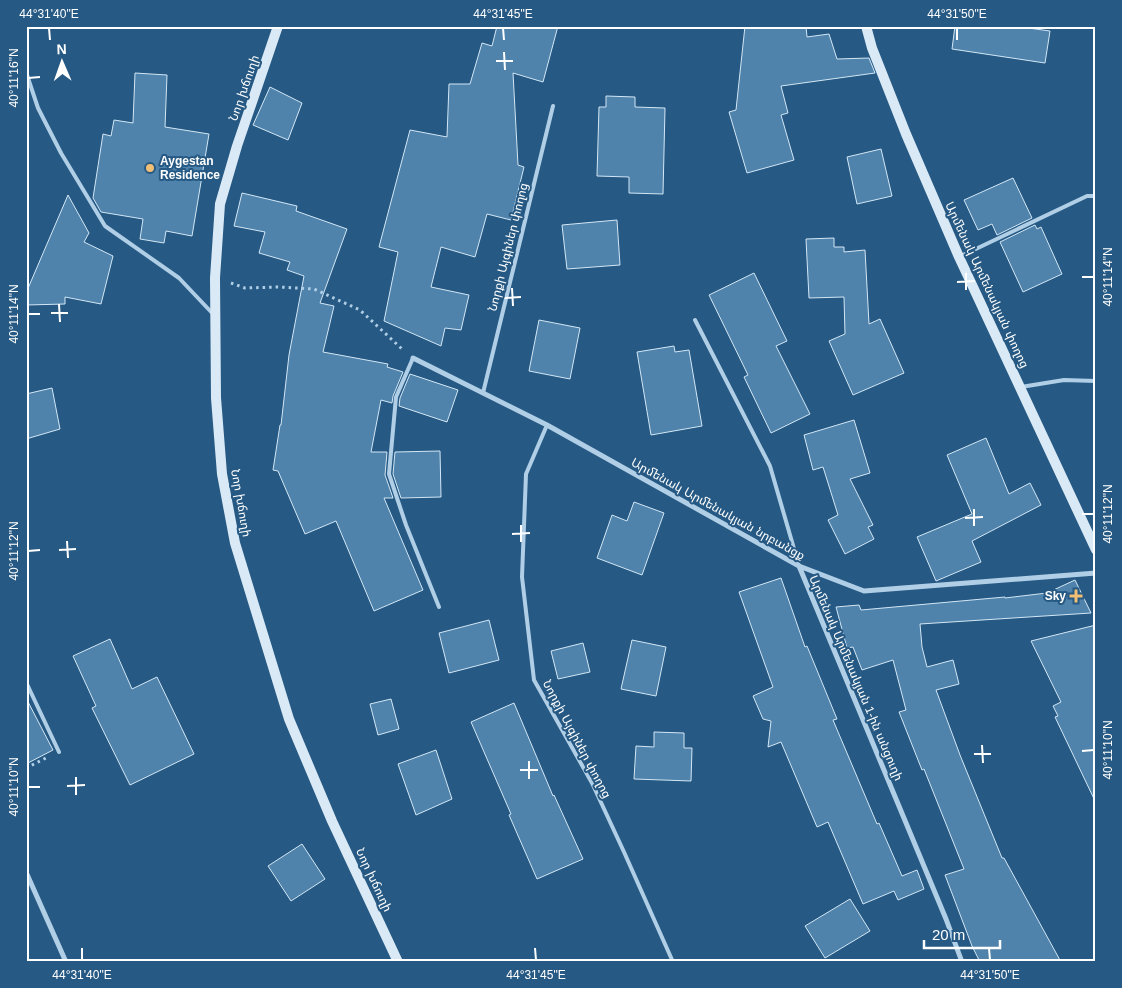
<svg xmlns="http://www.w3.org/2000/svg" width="1122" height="988" viewBox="0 0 1122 988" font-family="Helvetica,'Noto Sans Armenian',sans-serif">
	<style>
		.building { fill: #4f83ab; stroke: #d3e7f6 }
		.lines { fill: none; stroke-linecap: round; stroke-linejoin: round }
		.path { stroke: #b0cfe7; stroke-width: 3; stroke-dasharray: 2.5 4; stroke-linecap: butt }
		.lane { stroke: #b0cfe7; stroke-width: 4 }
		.street { stroke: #b0cfe7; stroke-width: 5 }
		.secondary { stroke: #d9e9f6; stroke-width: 10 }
		.ticks { fill: none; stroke: #fff; stroke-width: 2 }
		.poi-dot { fill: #f0bf75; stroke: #265983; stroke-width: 2 }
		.labels { text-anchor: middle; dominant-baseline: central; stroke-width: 4; stroke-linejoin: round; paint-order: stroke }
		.street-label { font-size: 12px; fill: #fff; stroke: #265983 }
		.poi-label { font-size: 12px; font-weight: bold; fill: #fff; stroke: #265983; text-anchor: start }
		.neatline { fill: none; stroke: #fff; stroke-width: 2 }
		.ticks-label { font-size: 12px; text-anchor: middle; fill: #fff }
	</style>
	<rect width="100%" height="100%" fill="#265983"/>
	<path class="building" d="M497 26H558L543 82 513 73 518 165 524 167 511 220 487 214 475 257 441 247 431 287 469 295 461 330 445 328 441 346 384 321 398 252 379 247 410 130 447 137 449 84H470L482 43 492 46Z
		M745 26H806L807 37 829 34 837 59 869 58 875 73 781 86 788 113 781 115 794 160 747 173 729 112 736 110Z
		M955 26H1014L1050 31 1045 63 952 49Z
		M135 73 167 75 165 127 209 134 192 236 166 231 164 243 140 239 143 219 101 212 93 198 103 134 111 136 114 120 133 123Z
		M270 87 302 103 288 140 253 125Z
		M606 96 635 97V107L665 108 663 194 629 193V177L597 176 599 107H606Z
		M881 149 892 196 857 204 847 157Z
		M1013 178 1032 218 997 235 992 224 978 230 964 200Z
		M242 193 297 206 296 211 347 229 320 303 334 306 323 352 388 364 387 367 403 372 393 396 392 403 381 400 371 452H387L385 475 393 498H384L423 590 374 611 336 521 305 534 278 471 273 470 280 425H281L289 355 304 276 287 270 290 262 259 253 265 232 234 226Z
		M68 195 89 233 84 242 113 256 101 304 65 297V304L26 305V293Z
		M617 220 620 265 567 269 562 225Z
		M1035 225 1037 229 1041 227 1062 274 1023 292 1000 242Z
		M834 238V247H844V252L865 250 869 324 880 319 904 373 853 395 829 341 845 334 844 297 809 298 806 239Z
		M754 273 787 341 776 346 810 414 771 433 744 377 748 375 709 295Z
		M539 320 580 328 570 379 529 371Z
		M674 346 675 352 689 350 702 426 651 435 637 352Z
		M410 374 458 390 447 422 399 406 400 398Z
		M52 388 60 429 26 439V394Z
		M854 420 870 473 850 479 873 525 868 527 874 539 845 554 828 520 838 515 823 467 813 470 804 435Z
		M986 438 1009 494 1030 483 1041 505 972 541 981 562 936 581 917 537 972 514 947 455Z
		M440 451 441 497 401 498 393 474 395 452Z
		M634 502 664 513 642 575 597 558 612 515 627 521Z
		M781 578 805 647 807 646 837 719 833 720 877 824 879 823 902 876 917 870 924 889 898 900 894 891 863 904 828 822 817 827 781 742 768 747 771 721 763 719 753 696 773 687 739 592Z
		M1075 580 1091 613 920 624 922 647 927 667 953 660 959 684 936 690 960 755 1002 858H1004L1061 962H980L972 946 945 875 964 869 924 769 922 770 899 712 906 710 893 660 862 670 853 647 847 648 836 607 859 605 861 610 1005 597V598L1047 593Z
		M489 620 499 660 449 673 439 633Z
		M1096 625V803L1055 717 1058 716 1053 706 1061 702 1031 641Z
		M110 639 132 689 157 677 194 754 130 785 92 708 96 706 73 656Z
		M632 640 666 647 656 696 621 689Z
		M583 643 590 672 558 679 551 651Z
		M26 698 53 750 26 764Z
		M391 699 399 729 378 735 370 704Z
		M514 703 553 796 554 795 583 859 537 879 509 815 511 814 471 722Z
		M654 732 684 733V748H692L691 781 634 779 636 746 654 747Z
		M436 750 452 799 416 815 398 764Z
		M302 844 325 879 291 901 268 866Z
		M850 899 870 931 825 958 805 926Z"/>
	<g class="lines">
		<path class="path" d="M231 283 245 288 278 287 314 289 360 310 402 349
			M26 768 46 758"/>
		<path class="lane" d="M26 72 38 108 61 153 105 226 179 278 214 315
			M961 256 1087 196H1096
			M695 320 770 466 799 566
			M413 358 396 397 389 474 406 525 439 607
			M1021 387 1064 380 1096 381
			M483 393 553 106
			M547 425 526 474 522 577 534 680 592 783 624 852 673 962
			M26 682 59 752"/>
		<path class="street" d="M413 358 547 425 799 566 864 591 1096 573
			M799 566 946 919 962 962
			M26 872 66 962"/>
		<path class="secondary" d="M278 26 237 146 220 204 215 278 216 398 222 474 235 543 289 719 332 821 398 962
			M866 26 872 48 906 134 959 257 1096 550"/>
	</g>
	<path class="ticks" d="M49 28 50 40M503 28 504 40M957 28V40M504 52 505 70M496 61H513M28 78 40 77M966 273V290M1082 277H1094M957 282 975 281M512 288 513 306M504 298 521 297M59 304 60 322M51 313H68M28 314H40M974 509V526M1082 514H1094M965 518 983 517M521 525V542M512 534 530 533M67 541 68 558M59 550 76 549M28 551 40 550M982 745 983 763M1082 751 1094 750M974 754H991M529 761V779M520 770H538M76 777V795M67 786 85 785M28 787H40M82 948V960M535 948 536 960M989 948 990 960"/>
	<g class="poi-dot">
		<circle cx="150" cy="168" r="5"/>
		<path d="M1073.5 588.5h5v5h5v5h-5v5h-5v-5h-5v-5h5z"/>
	</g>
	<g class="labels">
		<g class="street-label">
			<text transform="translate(244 88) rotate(-71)">Նոր խճուղի</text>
			<text transform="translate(508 247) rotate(-76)">Նորքի Այգիներ փողոց</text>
			<text transform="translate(987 285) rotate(65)">Արմենակ Արմենակյան փողոց</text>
			<text transform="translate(241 503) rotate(80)">Նոր խճուղի</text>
			<text transform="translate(718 509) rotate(29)">Արմենակ Արմենակյան նրբանցք</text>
			<text transform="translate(856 678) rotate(67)">Արմենակ Արմենակյան 1-ին անցուղի</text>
			<text transform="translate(577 739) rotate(62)">Նորքի Այգիներ փողոց</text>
			<text transform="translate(374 880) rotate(65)">Նոր խճուղի</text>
		</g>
		<g class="poi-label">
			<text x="160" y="161">Aygestan<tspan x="160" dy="14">Residence</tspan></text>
			<text x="1066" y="596" text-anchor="end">Sky</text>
		</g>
	</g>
	<rect width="1122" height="988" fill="none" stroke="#265983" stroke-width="55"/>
	<g transform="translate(62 62) rotate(358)" stroke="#265983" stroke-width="4" paint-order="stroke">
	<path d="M0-4L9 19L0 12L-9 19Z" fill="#ffffff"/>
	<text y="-8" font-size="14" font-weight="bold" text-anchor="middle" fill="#ffffff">N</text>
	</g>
	<path d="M924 940v8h76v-8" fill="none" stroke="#ffffff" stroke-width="2.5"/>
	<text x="932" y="940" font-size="15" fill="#ffffff" stroke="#265983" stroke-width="4" paint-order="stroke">20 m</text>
	<rect x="28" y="28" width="1066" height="932" class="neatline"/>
	<g class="ticks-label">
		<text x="49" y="18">44°31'40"E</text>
		<text x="503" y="18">44°31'45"E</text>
		<text x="957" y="18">44°31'50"E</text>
		<text transform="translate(14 78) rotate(-90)" y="4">40°11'16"N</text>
		<text transform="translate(1108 277) rotate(-90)" y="4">40°11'14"N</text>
		<text transform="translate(14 314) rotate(-90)" y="4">40°11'14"N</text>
		<text transform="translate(1108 514) rotate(-90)" y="4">40°11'12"N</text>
		<text transform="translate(14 551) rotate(-90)" y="4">40°11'12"N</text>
		<text transform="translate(1108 750) rotate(-90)" y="4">40°11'10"N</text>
		<text transform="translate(14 787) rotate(-90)" y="4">40°11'10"N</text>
		<text x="82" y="979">44°31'40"E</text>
		<text x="536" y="979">44°31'45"E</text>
		<text x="990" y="979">44°31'50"E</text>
	</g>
</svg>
